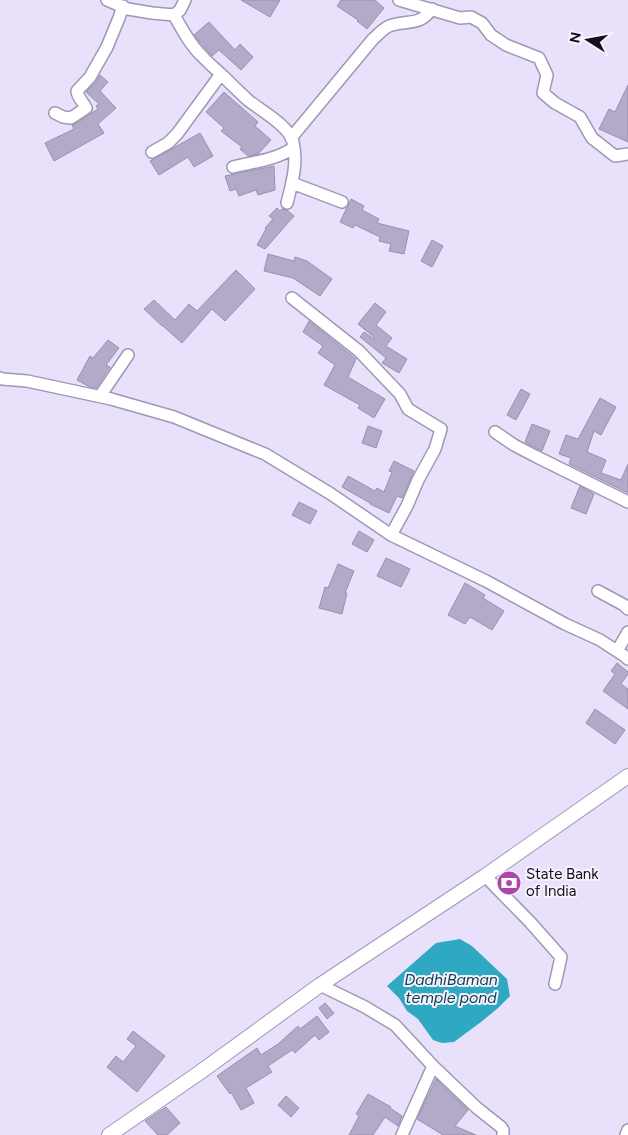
<svg xmlns="http://www.w3.org/2000/svg" width="628" height="1135" viewBox="0 0 628 1135" font-family="Figtree,sans-serif">
	<style>
		.water { fill: #2fa8c2 }
		.building { fill: #b3aac9; stroke: #9990ae }
		.lines { fill: none; stroke-linecap: round; stroke-linejoin: round }
		.minor-casing { stroke: #a097b5; stroke-width: 14 }
		.tertiary-casing { stroke: #a097b5; stroke-width: 16 }
		.minor { stroke: #fff; stroke-width: 11 }
		.tertiary { stroke: #fff; stroke-width: 14 }
		.labels { text-anchor: middle; dominant-baseline: central; stroke-width: 4; stroke-linejoin: round; paint-order: stroke }
		.poi-label { font-size: 15px; fill: #130f1a; stroke: #f5f1fe; text-anchor: start }
		.water-label { font-size: 16px; font-style: italic; fill: #0d414d; stroke: #f5f1fe }
	</style>
	<rect width="100%" height="100%" fill="#e9e1fc"/>
	<path class="water" d="M460 939 472 946 507 979 510 996 498 1008 481 1022 454 1042 442 1043 433 1040 418 1019 407 1011 399 998 387 986 436 943Z"/>
	<path class="building" d="M241 0H280L270 17Z
		M341 0H375L384 8 367 29 357 21 358 20 337 6Z
		M209 22 235 50 240 44 253 57 241 70 219 50 212 56 194 35Z
		M100 75 108 82 100 91 116 108 98 124 104 133 54 161 45 143 74 129 72 125 75 124 98 109 96 106 99 104 86 92 96 82Z
		M628 85V142L599 129 609 109 615 112Z
		M224 92 258 122 255 126 271 140 258 154 248 156 240 149 242 147 221 131 224 128 206 112Z
		M200 133 213 156 194 167 188 157 159 175 150 161Z
		M274 166 275 190 258 195 256 190 239 196 236 189 230 191 225 176Z
		M351 199 364 206 362 210 379 219 377 223 409 231 404 254 389 251 391 244 379 241 380 237 355 225 353 228 340 222Z
		M277 208 280 211 282 209 287 210 294 216 265 249 257 245 266 229 265 228 273 219 269 216Z
		M432 240 443 246 432 267 421 261Z
		M268 254 294 261 295 257 307 261 332 279 320 296 293 278 264 271Z
		M236 270 255 289 225 321 212 309 182 343 163 326H162L144 309 154 300 175 320 189 304 197 311Z
		M375 303 386 312 376 325 392 338 386 346 407 359 399 373 382 363 386 358 360 337 364 332 374 339 375 338 358 324Z
		M309 321 356 359 348 377 385 399 374 418 358 408 360 405 324 385 335 365 318 353 323 346 303 332Z
		M108 340 119 348 106 365 110 367 96 388 90 387 77 380 90 356 93 358Z
		M521 389 530 394 516 420 507 415Z
		M600 398 616 407 601 435 594 431 587 452 606 460 601 473 621 480 628 464V493L569 464 571 458 559 454 566 435 578 439Z
		M532 424 550 431 542 451 525 442Z
		M368 426 382 431 376 448 362 443Z
		M394 461 414 471 402 498 397 496 389 513 370 504V503L342 487 348 476 375 491 377 488 384 492 392 472 389 471Z
		M580 486 594 494 586 514 571 508Z
		M299 502 317 511 310 524 292 515Z
		M359 531 374 540 367 552 352 544Z
		M386 558 410 569 401 587 377 576Z
		M338 564 354 571 345 593H347L342 614 319 608 325 587 328 588Z
		M465 583 485 595 483 598 504 611 492 630 470 617 465 624 448 615Z
		M617 663 628 672V674L621 684 628 689V709L603 691 615 674 611 671Z
		M595 709 625 730 615 744 586 723Z
		M325 1003 334 1013 327 1019 319 1008Z
		M317 1016 329 1032 319 1040 315 1035 295 1053 292 1050 268 1066 272 1072 246 1088 254 1103 241 1110 231 1092 230 1094 217 1076 257 1048 261 1055 278 1044 298 1026 300 1029Z
		M133 1031 165 1056 137 1092 107 1067 116 1056 123 1062 136 1046 127 1039Z
		M436 1079 468 1110 455 1126 476 1135H443L417 1119Z
		M368 1094 391 1107 390 1108 402 1116 398 1126 385 1117 373 1135H349L359 1116 356 1114Z
		M286 1096 299 1108 291 1117 278 1105Z
		M166 1107 180 1123 167 1135H158L145 1121Z"/>
	<g class="lines">
		<defs>
			<path id="minor" d="M107 0 128 9 152 13 174 15 180 10 185 0
				M399 0 460 18 471 17 482 23 491 35 506 45 539 58 547 75 543 93 555 103 580 117 592 138 615 156 628 154
				M174 15C182 29 190 45 202 56 209 64 217 70 224 77 232 85 240 93 249 101 262 111 289 126 293 142 298 163 292 183 287 203
				M55 113 63 117 71 118 86 108C83 101 78 99 77 91L90 77 107 47 119 18 123 6
				M291 138 373 39C379 34 384 27 392 25 410 20 419 26 432 9
				M152 152 168 143 177 134 221 74
				M233 167C253 162 276 160 293 148
				M292 183 342 202
				M292 298 359 351 400 394 408 409 441 429 435 449 418 480 407 506 391 535
				M0 378 2 379 27 381 111 399 174 417 265 454 331 494 391 535 486 581 565 624 600 640 626 657 628 659
				M100 396 128 355
				M495 432 514 445 535 456 628 502
				M598 591 624 605 628 609
				M617 651 628 632
				M485 876 530 922 561 957 555 984
				M320 985 365 1007 395 1025 433 1066 477 1108 501 1127 503 1130V1135
				M402 1135 433 1066
				M626 1135 628 1130"/>
			<path id="tertiary" d="M109 1135 199 1073 320 985 485 876 628 776"/>
		</defs>
		<use href="#minor" class="minor-casing"/>
		<use href="#tertiary" class="tertiary-casing"/>
		<use href="#minor" class="minor"/>
		<use href="#tertiary" class="tertiary"/>
	</g>
	<defs>
		<symbol id="bank-disc" viewBox="-11 -11 22 22"><circle r="9.5" fill="#ad46aa" stroke="#f5f1fe"/><path d="M-6-4H6V4H-6ZM0-2.3a2.3 2.3 0 1 0 0 4.6a2.3 2.3 0 1 0 0-4.6Z" fill="#fff"/></symbol>
	</defs>
	<g fill-rule="evenodd">
		<use href="#bank-disc" x="495" y="869" width="28" height="28"/>
	</g>
	<g class="labels">
		<g class="poi-label">
			<text x="526" y="874">State Bank<tspan x="526" dy="17">of India</tspan></text>
		</g>
		<g class="water-label">
			<text x="451" y="979">DadhiBaman<tspan x="451" dy="18">temple pond</tspan></text>
		</g>
	</g>
	<g transform="translate(588 40) rotate(281)" stroke="#f5f1fe" stroke-width="4" paint-order="stroke">
	<path d="M0-4L9 19L0 12L-9 19Z" fill="#130f1a"/>
	<text y="-8" font-size="14" font-weight="bold" text-anchor="middle" fill="#130f1a">N</text>
	</g>
</svg>
